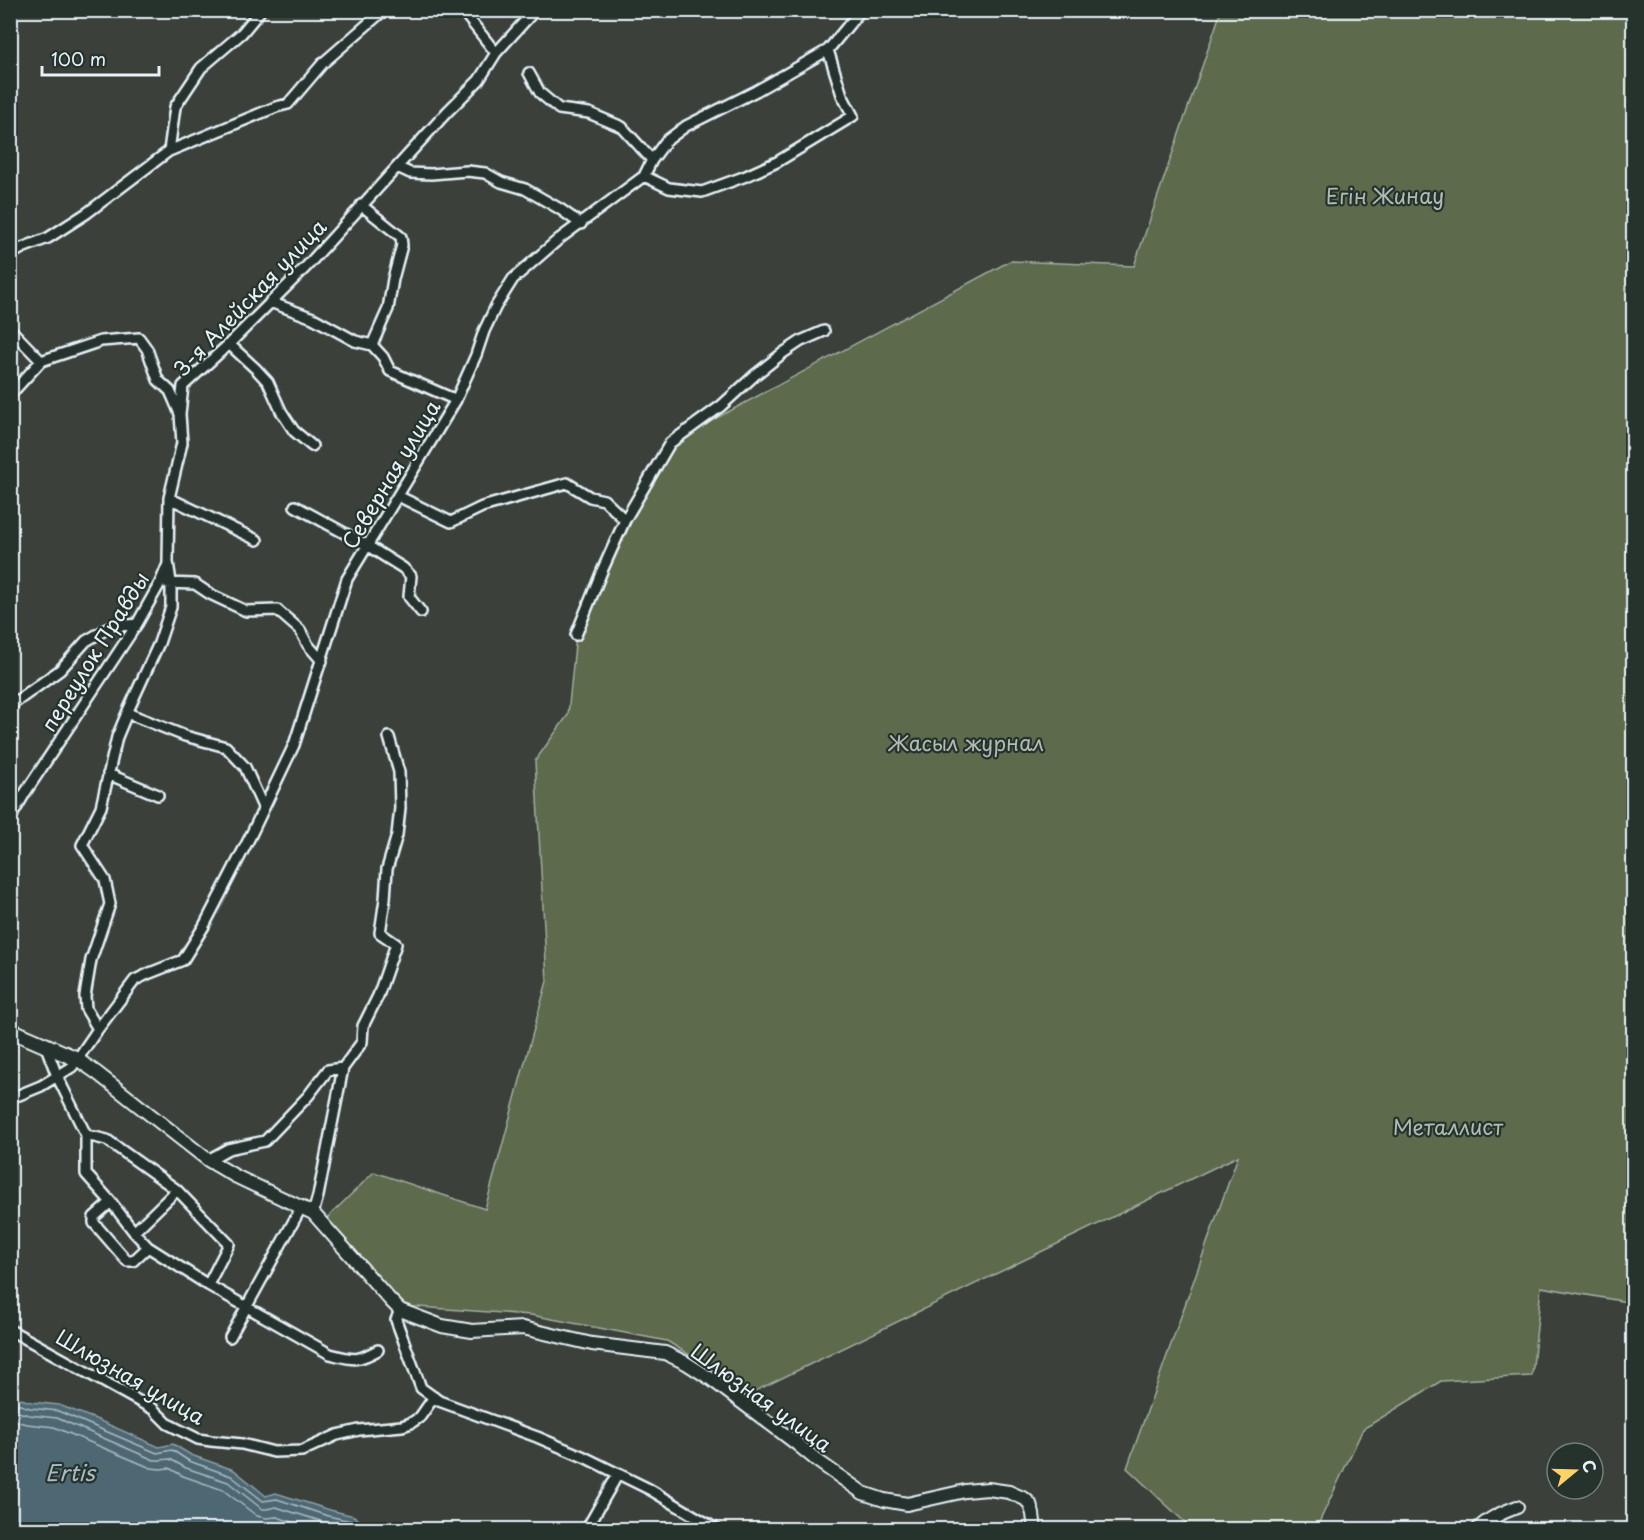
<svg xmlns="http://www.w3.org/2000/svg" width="1644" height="1540" viewBox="0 0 1644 1540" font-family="'Playpen Sans',sans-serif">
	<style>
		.green { fill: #5d6a4b; stroke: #a2aea2; stroke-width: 1.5 }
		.water { fill: #4e6873; stroke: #8c9fa8; stroke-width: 1.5 }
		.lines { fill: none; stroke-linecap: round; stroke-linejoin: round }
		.shore { stroke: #aabac3; stroke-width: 1.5 }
		.minor-casing { stroke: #e8f1f8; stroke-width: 14 }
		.tertiary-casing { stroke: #e8f1f8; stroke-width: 16 }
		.secondary-casing { stroke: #e8f1f8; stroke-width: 18 }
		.minor { stroke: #26332d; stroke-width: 9 }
		.tertiary { stroke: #26332d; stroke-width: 12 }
		.secondary { stroke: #26332d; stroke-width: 14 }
		.labels { text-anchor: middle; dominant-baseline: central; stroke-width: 4.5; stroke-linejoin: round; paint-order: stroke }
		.park-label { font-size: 21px; fill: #b0bbb3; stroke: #26332d }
		.street-label { font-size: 21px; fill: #e8f1f8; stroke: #26332d }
		.water-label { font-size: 22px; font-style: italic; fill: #aabac3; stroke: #26332d }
	</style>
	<rect width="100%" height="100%" fill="#3b403a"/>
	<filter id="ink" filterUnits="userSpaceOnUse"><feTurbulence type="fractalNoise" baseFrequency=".0167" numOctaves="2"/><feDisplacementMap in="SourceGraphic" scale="12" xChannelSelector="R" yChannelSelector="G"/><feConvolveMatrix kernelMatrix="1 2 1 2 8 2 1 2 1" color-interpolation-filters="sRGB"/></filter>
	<g filter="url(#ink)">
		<path class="green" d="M1221 11H1630L1634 20 1633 1303 1541 1287 1532 1376 1441 1381 1363 1429 1316 1529H1192L1127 1468 1238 1156 751 1393 667 1341 531 1315 404 1306 326 1219 374 1172 485 1209 547 981 535 761 568 715 576 635 670 443 1010 261 1134 266Z"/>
		<path class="water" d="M11 1396 31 1402 59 1405 98 1420 159 1447 173 1444 191 1455 234 1470 266 1496 276 1493 330 1510 354 1516 369 1528 375 1529H11Z"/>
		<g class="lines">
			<path class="shore" d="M10 1402 30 1408 58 1411 157 1453 172 1450 189 1461 231 1476 263 1501 277 1499 328 1516 351 1521 362 1530
				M10 1410 29 1415 57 1418 154 1460H160L170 1459 186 1468 228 1482 262 1509H267L276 1507 349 1530
				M10 1420 27 1424 54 1427 151 1468 160 1469 169 1468 183 1476 223 1490 257 1516 266 1518 277 1517 316 1530"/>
			<defs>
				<path id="minor" d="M462 10 496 53
					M529 73 540 93 559 109 589 113 622 127 652 160
					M169 151 276 107 288 104 323 63 384 10
					M397 167 410 173 431 174 467 171 485 173 501 182 525 189 560 209 581 224
					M644 176 669 188 702 192 746 176 777 162 853 116 842 95 828 50
					M361 205 401 237 402 245 393 279 388 309 372 345
					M10 255 22 248 48 238 87 213 169 151 175 107 201 68 242 33 261 10
					M270 302 313 318 355 341 372 345 383 357 390 371 456 400
					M10 329 41 361
					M229 344 256 369 268 382 281 411 294 431 312 446
					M10 395 41 361 101 341 139 338 147 349 158 380 170 391 180 414 183 386 229 344 307 266 447 112 479 80 496 53 535 10
					M398 496 451 522 482 507 567 483 590 497 604 500 625 520
					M169 498 257 540
					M295 506 368 546 403 568 411 576 409 597 421 612
					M166 583 195 584 210 594 246 611 277 610 300 630 308 645 322 661
					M576 635 602 571 625 520 670 443 721 406 755 375 783 353 801 341 824 331
					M10 706 60 670 86 641 110 627 137 624
					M127 713 185 736 226 747 245 767 263 807
					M108 774 158 795
					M10 819 25 793 137 624 160 583 168 564
					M98 1029 86 1009 85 996 91 960 110 904 105 880 82 845 101 807 117 737 127 713 159 643 171 607V582L168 562 169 498 182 443 180 414
					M45 1044 57 1076 86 1135V1174L111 1202 94 1217V1223L127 1261H133L148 1247 208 1285 330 1354C354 1360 356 1362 378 1350
					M10 1097 19 1095 41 1086 72 1067 98 1029 135 980 150 973 183 960 204 926 250 837 294 745 347 579 456 400 476 355 484 331 496 306 513 279 559 239 644 176 652 160 666 141 686 126 756 91 828 50 861 10
					M86 1135 107 1140 177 1190 229 1244 208 1285
					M208 1160 228 1149 265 1141 308 1096 328 1070 343 1068 362 1042 363 1026 378 996 396 944 380 933 385 899 387 869 397 835 400 808 399 772 389 737
					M111 1202 134 1232 148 1247
					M313 1213 318 1196 343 1068
					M134 1232 177 1190
					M400 1310 396 1320 421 1388 439 1401 537 1437 584 1457 649 1489 718 1530
					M10 1330 153 1409 168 1424 198 1439 211 1441 242 1444 274 1452 302 1451 337 1435 359 1430 402 1426 411 1423 420 1417 434 1397
					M230 1337 302 1206
					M586 1530 618 1474"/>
				<path id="tertiary" d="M77 1059 97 1073 208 1160 235 1176 313 1213 391 1301 400 1310 442 1326 472 1331 523 1328 592 1344 665 1353 686 1363 711 1379 797 1444 819 1462 863 1493 884 1500 907 1504 965 1491 988 1489 1009 1492 1025 1499 1030 1504 1033 1514 1035 1530
					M1477 1530C1489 1518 1501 1513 1517 1507"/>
				<path id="secondary" d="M10 1030 77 1059"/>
			</defs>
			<use href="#minor" class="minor-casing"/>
			<use href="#tertiary" class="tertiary-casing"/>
			<use href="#secondary" class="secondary-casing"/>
			<use href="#minor" class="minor"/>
			<use href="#tertiary" class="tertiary"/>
			<use href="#secondary" class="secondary"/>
		</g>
	</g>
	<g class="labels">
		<g class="park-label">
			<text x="1385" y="195">Егін Жинау</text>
			<text x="966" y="742">Жасыл журнал</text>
			<text x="1448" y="1126">Металлист</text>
		</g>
		<g class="street-label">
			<text transform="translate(249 297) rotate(-46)">3-я Алейская улица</text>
			<text transform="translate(390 474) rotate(-59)">Северная улица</text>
			<text transform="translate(94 651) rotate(-58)">переулок Правды</text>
			<text transform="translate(131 1376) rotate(30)">Шлюзная улица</text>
			<text transform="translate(762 1397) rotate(36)">Шлюзная улица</text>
		</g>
		<g class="water-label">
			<text x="70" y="1471">Ertis</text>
		</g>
	</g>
	<rect width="1644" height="1540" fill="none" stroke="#26332d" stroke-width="36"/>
	<rect x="18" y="18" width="1608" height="1504" fill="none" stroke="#e8f1f8" stroke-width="2" filter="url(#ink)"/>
	<g transform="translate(1575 1471) rotate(71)"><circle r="28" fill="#26332d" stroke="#747f7e" stroke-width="1.5"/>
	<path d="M0-4.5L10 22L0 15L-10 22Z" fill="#ffd166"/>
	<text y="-9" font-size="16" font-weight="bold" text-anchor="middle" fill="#e8f1f8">С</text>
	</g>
	<path d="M42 66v9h117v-9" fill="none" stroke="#e8f1f8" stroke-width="3"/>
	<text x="51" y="66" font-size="18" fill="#e8f1f8" stroke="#26332d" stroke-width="4.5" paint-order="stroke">100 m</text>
</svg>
